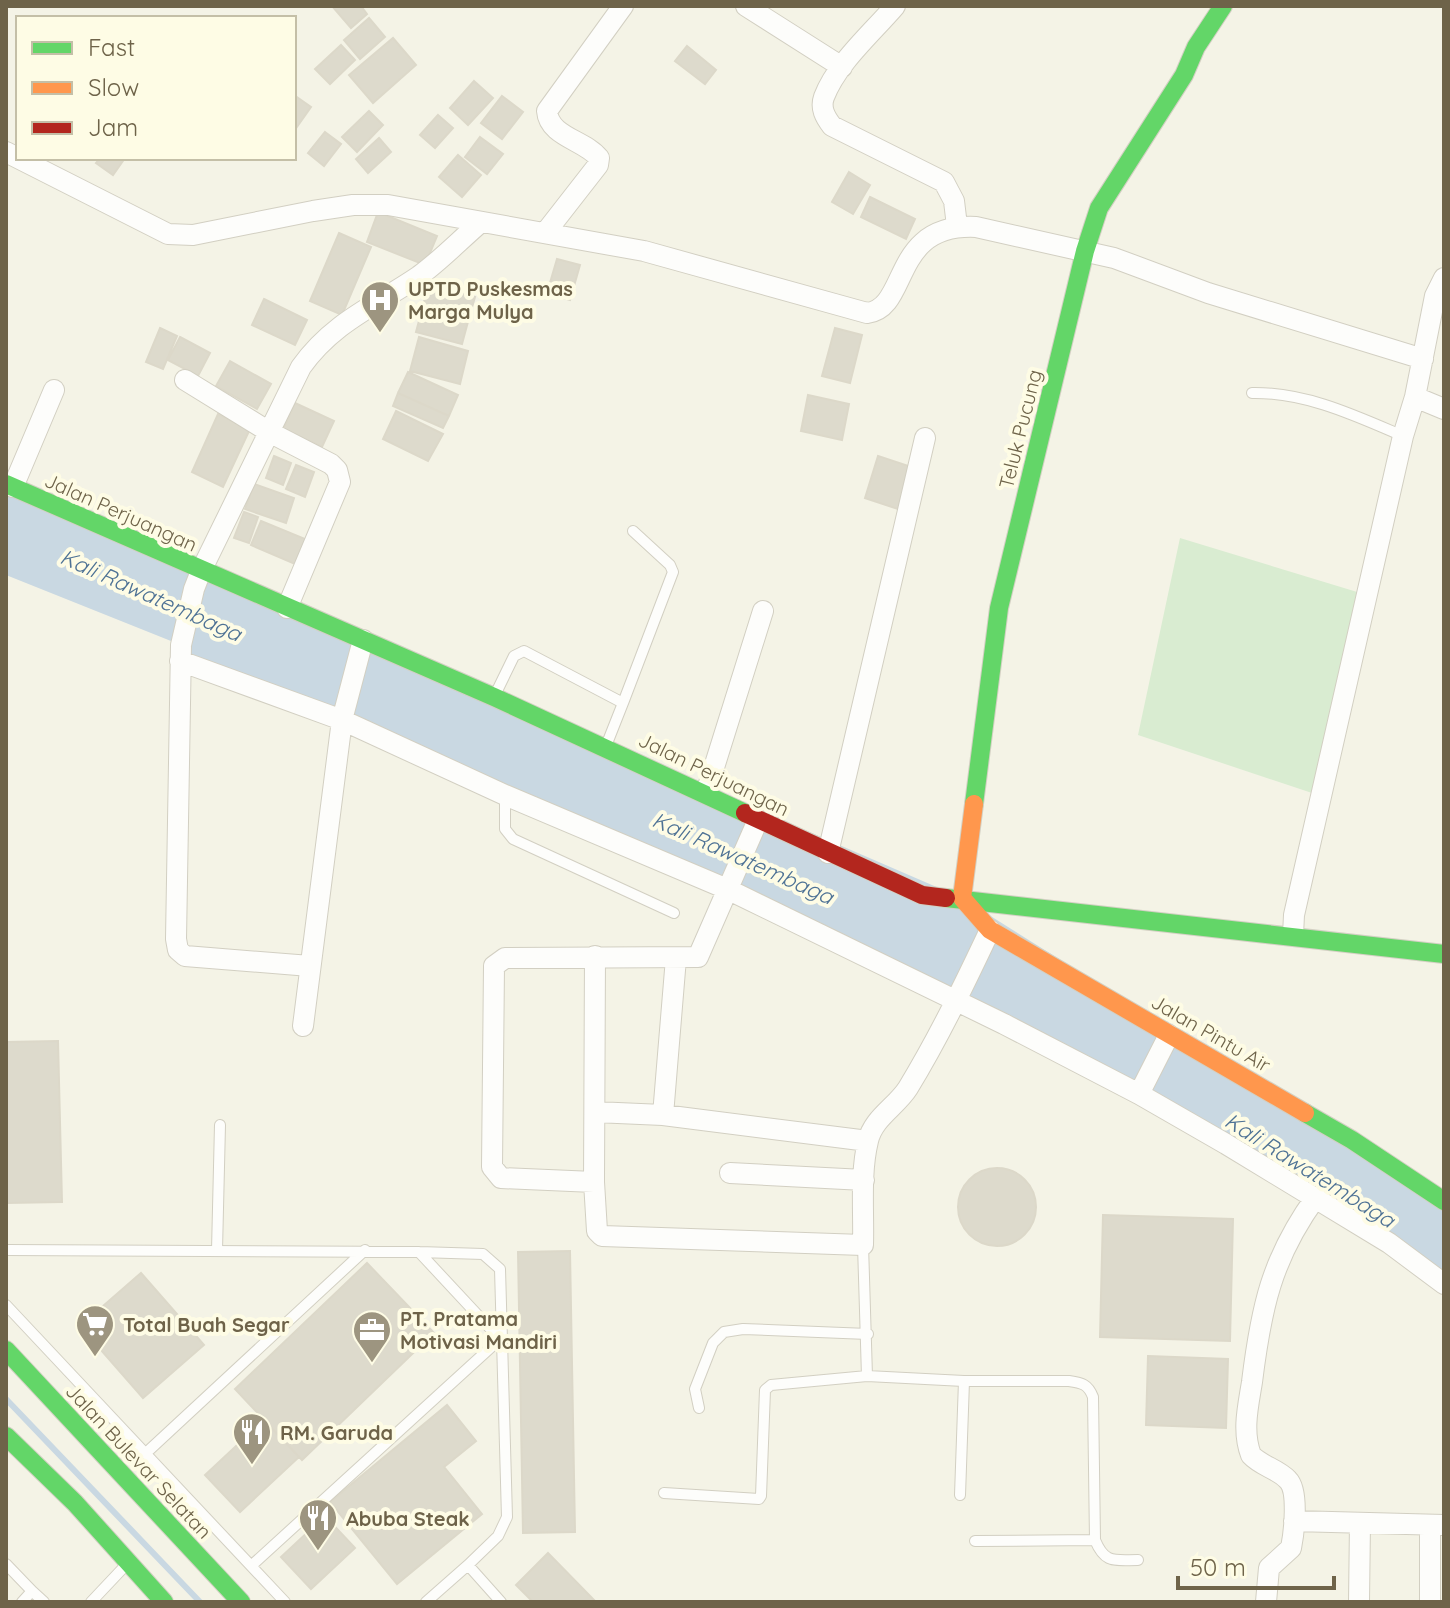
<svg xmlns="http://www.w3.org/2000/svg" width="1450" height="1608" viewBox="0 0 1450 1608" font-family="Quicksand,sans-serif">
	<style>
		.green { fill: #d9ecd1 }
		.water { fill: #c9d8e2 }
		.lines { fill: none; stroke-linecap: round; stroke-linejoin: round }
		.stream { stroke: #c9d8e2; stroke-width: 6 }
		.building { fill: #dddacc; stroke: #dcd8c9; stroke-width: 2 }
		.lane-casing { stroke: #d2cfc2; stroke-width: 12 }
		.street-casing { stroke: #d2cfc2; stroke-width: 22 }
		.fast-casing { stroke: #d3d0c3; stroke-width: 20 }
		.slow-casing { stroke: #d3d0c3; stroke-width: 20 }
		.jam-casing { stroke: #d3d0c3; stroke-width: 20 }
		.lane { stroke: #fdfdfb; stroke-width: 10 }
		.street { stroke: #fdfdfb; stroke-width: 20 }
		.fast { stroke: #63d668; stroke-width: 18 }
		.slow { stroke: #ff974d; stroke-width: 18 }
		.jam { stroke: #b3261e; stroke-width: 18 }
		.labels { text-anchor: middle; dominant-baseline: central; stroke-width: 8; stroke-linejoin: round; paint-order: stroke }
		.poi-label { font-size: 20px; font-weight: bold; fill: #6e6349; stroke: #fefce5; text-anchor: start }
		.street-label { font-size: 20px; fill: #6e6349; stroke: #fefce5 }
		.water-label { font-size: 22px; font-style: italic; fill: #4e7295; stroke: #fefce5 }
	</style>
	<rect width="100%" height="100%" fill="#f4f3e6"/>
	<path class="green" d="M1180 538 1367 595 1321 796 1138 735Z"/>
	<path class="water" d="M6 484 962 898 1444 1201V1287L1316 1197 727 889 180 661 181 645 6 575Z"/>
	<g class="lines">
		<path class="stream" d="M6 1399 200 1602"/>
	</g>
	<path class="building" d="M332 6H361L367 14 351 28Z
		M369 18 385 37 360 59 344 40Z
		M393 38 416 65 373 103 349 75Z
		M341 45 355 60 330 84 315 69Z
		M687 46 716 70 705 84 675 61Z
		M474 81 493 98 468 125 450 108Z
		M294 95 311 107 294 131Z
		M502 96 523 112 502 139 481 123Z
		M369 111 383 125 357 152 342 137Z
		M438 115 453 128 435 148 420 135Z
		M325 132 341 144 324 166 308 153Z
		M480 137 503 154 487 174 465 157Z
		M379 138 391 152 368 173 356 159Z
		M458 155 481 175 462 197 439 177Z
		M100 158H125L113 175 96 163Z
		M849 172 870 185 853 214 832 202Z
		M870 197 915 219 906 239 861 217Z
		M378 212 437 236 425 265 367 242Z
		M339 233 371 247 342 315 310 301Z
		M557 259 580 265 570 300 547 293Z
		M428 284 475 297 469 318 423 306Z
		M264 299 307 320 295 345 252 325Z
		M423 306 469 318 462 344 416 332Z
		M160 328 177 336 163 369 146 362Z
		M835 328 862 335 850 383 822 376Z
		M180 337 210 353 198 376 168 360Z
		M419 337 468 351 460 384 410 371Z
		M230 361 271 384 257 409 216 386Z
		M408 372 458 395 449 416 398 393Z
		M398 393 449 416 443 428 393 406Z
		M808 395 849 404 842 440 801 431Z
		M295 403 334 421 322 447 283 429Z
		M396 411 443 434 428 461 383 439Z
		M218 414 250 429 223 487 192 472Z
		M274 456 291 463 283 485 266 478Z
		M878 456 914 468 901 510 865 498Z
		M296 465 314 472 305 497 286 489Z
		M254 484 294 498 286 523 245 509Z
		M244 512 258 517 249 543 234 538Z
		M261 521 305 539 295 564 251 545Z
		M58 1041 62 1202 7 1203 6 1042Z
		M958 1207a39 39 0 1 1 78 0a39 39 0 1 1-78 0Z
		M1103 1215 1233 1219 1230 1341 1100 1337Z
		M570 1251 575 1532 523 1533 518 1252Z
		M367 1263 434 1333 302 1460 235 1389Z
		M141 1273 204 1345 143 1398 80 1326Z
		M1148 1356 1228 1359 1226 1428 1146 1425Z
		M447 1405 476 1441 444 1467 482 1514 397 1584 330 1502Z
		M264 1420 299 1457 240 1512 205 1475Z
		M325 1516 355 1548 311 1589 281 1557Z
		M548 1553 595 1601 594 1602H533L516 1585Z"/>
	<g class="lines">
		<defs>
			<path id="lane" d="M1252 393C1305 392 1354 415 1403 436
				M495 695 514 656 524 651 623 703 606 746
				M623 703 673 572 670 565 633 531
				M505 795V829L513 839 674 913
				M863 1245 867 1376
				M6 1250 419 1252 483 1254 500 1269 507 1517 498 1536 468 1565
				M217 1250 220 1125
				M419 1252 500 1339
				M6 1305 285 1602
				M964 1381H1069C1082 1383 1088 1384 1093 1397L1095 1540C1105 1564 1114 1560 1138 1560
				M699 1408 695 1389 713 1343 724 1332 743 1329 868 1334
				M146 1453 365 1250
				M664 1493 759 1499 761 1496 765 1390 771 1385 867 1376 964 1381 960 1495
				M975 1541 1095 1540
				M6 1564 32 1591 22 1602
				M251 1566 500 1339
				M32 1591 44 1602
				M91 1602 125 1566
				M426 1602 468 1565 501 1602"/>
			<path id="street" d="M746 6 842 67
				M895 6C872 33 837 63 824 97 820 108 825 117 832 126L944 182 954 201 957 226
				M6 152 168 234 193 235 313 211 353 205H388L644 251 867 313C910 308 890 223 976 227L1114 258 1208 293 1423 359
				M545 233 598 165 599 158C585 140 549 137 547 111L623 6
				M185 380 271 433 331 464 337 470 340 482 287 608
				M1415 397 1444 409
				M13 487 54 390
				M180 661 342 720 505 795 727 889 1004 1024 1139 1094 1226 1144 1389 1243 1444 1284
				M706 793 763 611
				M828 853 925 438
				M1293 935 1294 915 1403 436 1415 397 1435 296 1444 278
				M595 956 594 1182 597 1231 602 1236 863 1245C864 1211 860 1174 868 1141 873 1118 896 1107 908 1088 939 1037 965 983 990 930
				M310 966 185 956 178 950 176 939 181 645 194 589 201 571 301 367C333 322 375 306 419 276 441 260 461 239 481 222
				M303 1026 342 720 363 640
				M1139 1094 1169 1035
				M595 1112 663 1115 868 1141
				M663 1115 676 958
				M730 1173 864 1180
				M594 1182 501 1178 492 1167 494 966 505 958 698 957 758 820
				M1294 1521 1444 1525
				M1266 1602 1269 1568 1291 1548C1294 1533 1299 1491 1288 1480 1278 1469 1261 1466 1251 1455 1242 1431 1248 1407 1252 1382 1261 1309 1271 1259 1316 1197
				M1359 1602 1360 1523
				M1430 1602V1525"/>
			<path id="fast" d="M6 484 494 697 745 813
				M974 804 999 608 1085 251 1099 208 1184 75 1196 47 1223 6
				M946 898 1444 954
				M1305 1113 1352 1140 1444 1201
				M6 1350 241 1602
				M6 1436 75 1503 164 1602"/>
			<path id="slow" d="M974 804 962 898 990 930 1305 1113"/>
			<path id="jam" d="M745 813 922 895 946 898"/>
		</defs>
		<use href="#lane" class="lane-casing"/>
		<use href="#street" class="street-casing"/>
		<use href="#fast" class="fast-casing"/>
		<use href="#slow" class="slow-casing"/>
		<use href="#jam" class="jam-casing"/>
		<use href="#lane" class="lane"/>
		<use href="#street" class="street"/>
		<use href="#fast" class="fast"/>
		<use href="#slow" class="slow"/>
		<use href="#jam" class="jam"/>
	</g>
	<defs>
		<symbol id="hospital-pin" viewBox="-11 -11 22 30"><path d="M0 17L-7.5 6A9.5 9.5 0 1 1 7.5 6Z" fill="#9d9580" stroke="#fefce5"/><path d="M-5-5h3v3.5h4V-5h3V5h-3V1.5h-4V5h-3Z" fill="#fff"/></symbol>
		<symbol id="supermarket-pin" viewBox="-11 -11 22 30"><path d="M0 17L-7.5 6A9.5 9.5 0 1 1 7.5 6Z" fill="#9d9580" stroke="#fefce5"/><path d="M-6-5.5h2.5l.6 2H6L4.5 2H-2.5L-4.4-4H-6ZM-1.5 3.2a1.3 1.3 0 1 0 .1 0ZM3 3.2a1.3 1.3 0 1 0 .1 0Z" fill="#fff"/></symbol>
		<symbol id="office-pin" viewBox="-11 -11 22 30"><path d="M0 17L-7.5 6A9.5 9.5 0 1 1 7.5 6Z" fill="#9d9580" stroke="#fefce5"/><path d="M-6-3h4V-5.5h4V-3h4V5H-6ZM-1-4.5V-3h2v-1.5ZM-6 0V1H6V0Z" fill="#fff"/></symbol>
		<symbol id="restaurant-pin" viewBox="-11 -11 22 30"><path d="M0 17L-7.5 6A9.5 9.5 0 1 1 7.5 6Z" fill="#9d9580" stroke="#fefce5"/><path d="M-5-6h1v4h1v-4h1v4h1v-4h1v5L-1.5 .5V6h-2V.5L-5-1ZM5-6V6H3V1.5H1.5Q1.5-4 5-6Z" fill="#fff"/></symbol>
	</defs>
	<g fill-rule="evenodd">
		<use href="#hospital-pin" x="358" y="278" width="44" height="60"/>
		<use href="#supermarket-pin" x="73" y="1302" width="44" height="60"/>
		<use href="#office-pin" x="350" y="1308" width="44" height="60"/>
		<use href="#restaurant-pin" x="230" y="1410" width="44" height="60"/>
		<use href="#restaurant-pin" x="296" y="1496" width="44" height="60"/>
	</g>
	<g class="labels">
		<g class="poi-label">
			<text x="408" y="288">UPTD Puskesmas<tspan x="408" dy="23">Marga Mulya</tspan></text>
			<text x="400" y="1318">PT. Pratama<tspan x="400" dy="23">Motivasi Mandiri</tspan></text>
			<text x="123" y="1324">Total Buah Segar</text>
			<text x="280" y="1432">RM. Garuda</text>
			<text x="346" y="1518">Abuba Steak</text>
		</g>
		<g class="street-label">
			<text transform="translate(1020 429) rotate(-76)">Teluk Pucung</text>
			<text transform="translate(121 512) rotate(24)">Jalan Perjuangan</text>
			<text transform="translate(714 774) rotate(26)">Jalan Perjuangan</text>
			<text transform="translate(1211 1033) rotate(30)">Jalan Pintu Air</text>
			<text transform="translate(139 1461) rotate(47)">Jalan Bulevar Selatan</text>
		</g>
		<g class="water-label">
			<text transform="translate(151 595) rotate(24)">Kali Rawatembaga</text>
			<text transform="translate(743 858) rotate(24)">Kali Rawatembaga</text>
			<text transform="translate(1310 1170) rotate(32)">Kali Rawatembaga</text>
		</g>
	</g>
	<rect width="1450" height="1608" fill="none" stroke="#6e6349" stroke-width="16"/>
	<rect x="16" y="16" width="280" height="144" fill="#fefce5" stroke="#c4bfa7" stroke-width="2"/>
	<rect x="32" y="42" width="40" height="12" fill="#63d668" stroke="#c4bfa7" stroke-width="2"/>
	<text x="88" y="56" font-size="24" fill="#6e6349">Fast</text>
	<rect x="32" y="82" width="40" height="12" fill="#ff974d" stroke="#c4bfa7" stroke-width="2"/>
	<text x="88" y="96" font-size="24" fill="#6e6349">Slow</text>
	<rect x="32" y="122" width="40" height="12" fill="#b3261e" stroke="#c4bfa7" stroke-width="2"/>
	<text x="88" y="136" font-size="24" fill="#6e6349">Jam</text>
	<path d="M1178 1576v12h156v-12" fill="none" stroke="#6e6349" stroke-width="4"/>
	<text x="1190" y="1576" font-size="24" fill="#6e6349" stroke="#fefce5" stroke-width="6" paint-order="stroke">50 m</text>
</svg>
